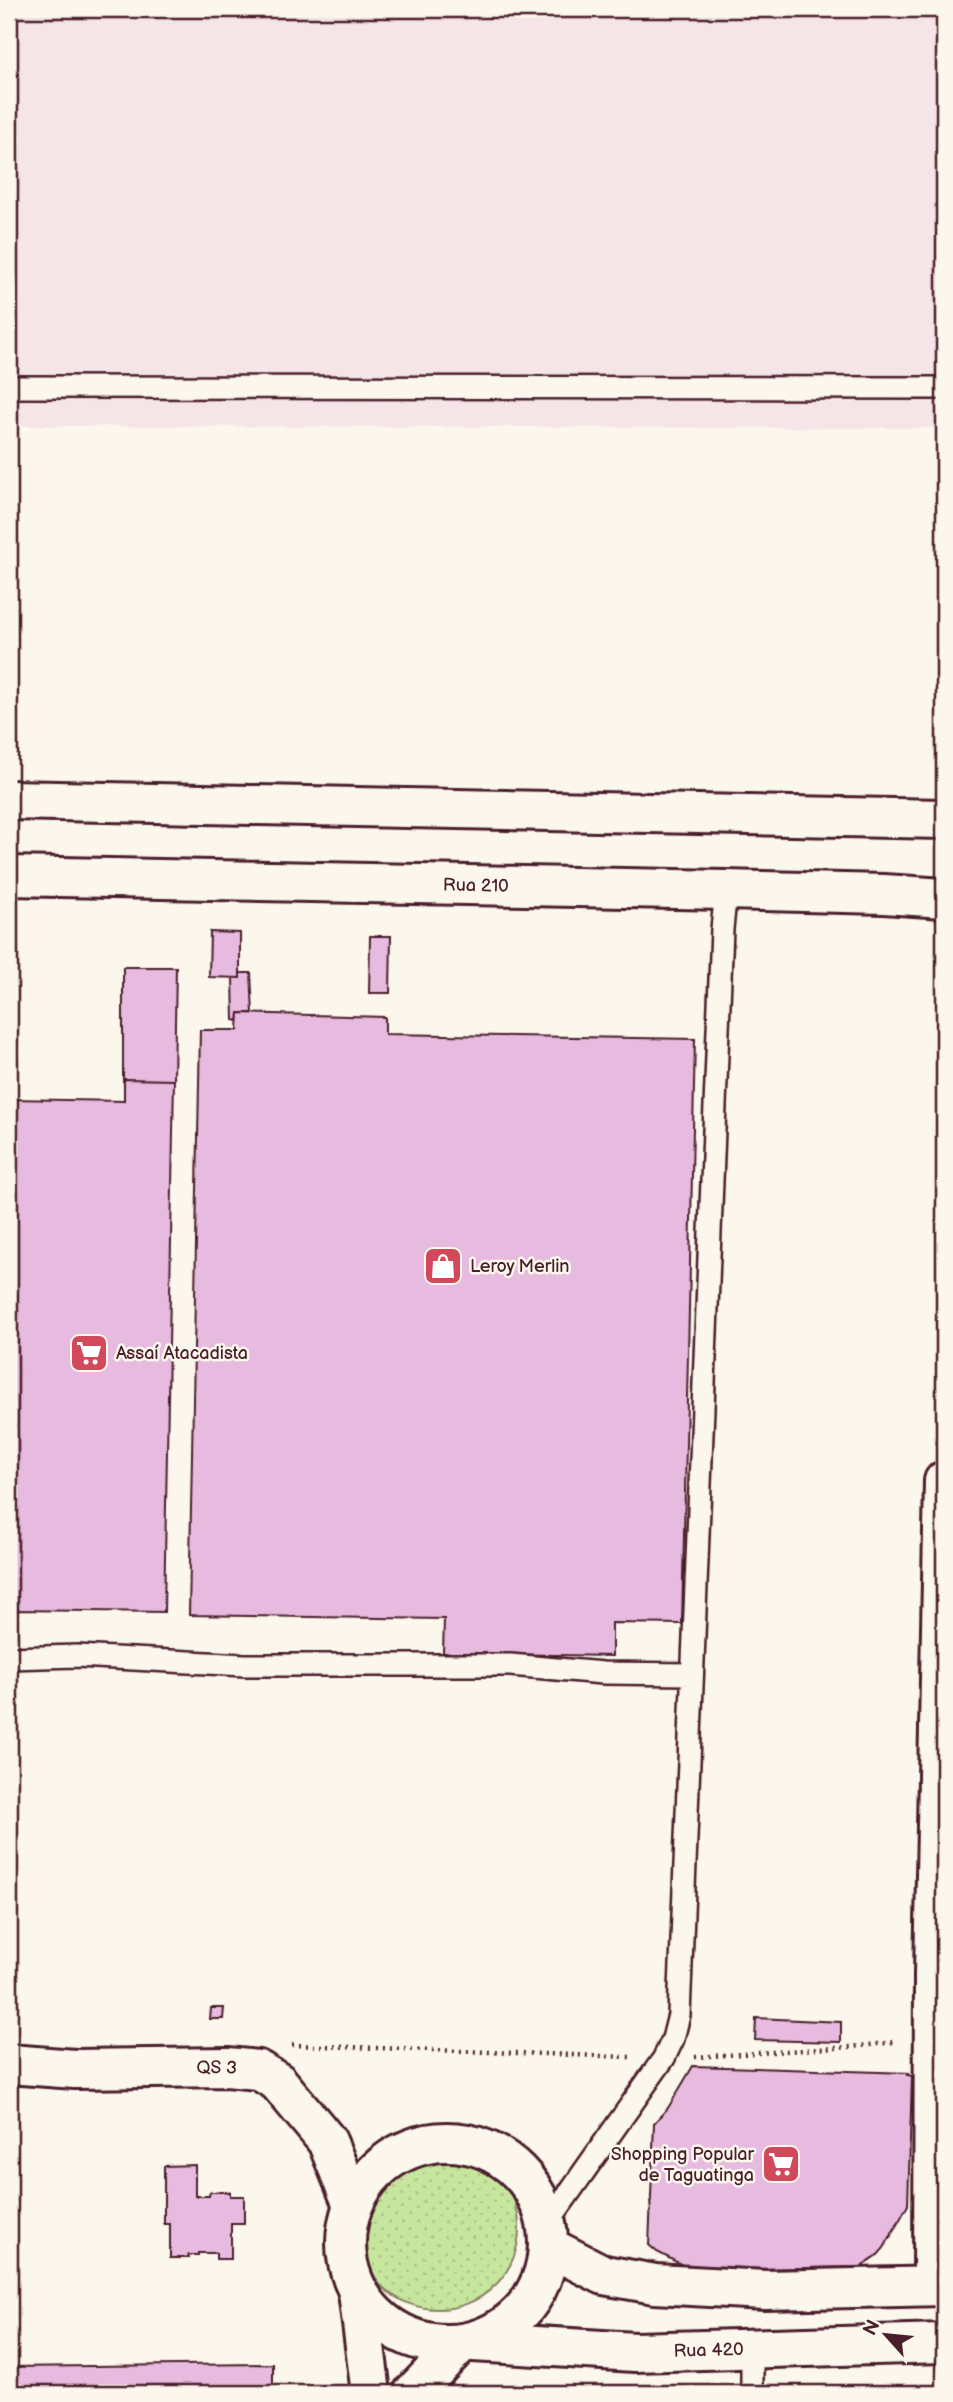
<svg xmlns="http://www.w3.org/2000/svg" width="953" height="2402" viewBox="0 0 953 2402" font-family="'Balsamiq Sans',sans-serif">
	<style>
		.built { fill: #f5e5e8 }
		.grass { fill: url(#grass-dots); stroke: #888264; stroke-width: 2 }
		.building { fill: #e7badf; stroke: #4a1f2b; stroke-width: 2 }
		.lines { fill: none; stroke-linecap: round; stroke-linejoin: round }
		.service-casing { stroke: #4a1f2b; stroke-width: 26 }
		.tertiary-casing { stroke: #4a1f2b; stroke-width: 44 }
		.secondary-casing { stroke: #4a1f2b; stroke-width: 44 }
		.path { stroke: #4a1f2b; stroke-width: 4.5; stroke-dasharray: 2 5; stroke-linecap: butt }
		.service { stroke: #fbf7ec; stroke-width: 21 }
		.tertiary { stroke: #fbf7ec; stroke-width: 38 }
		.secondary { stroke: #fbf7ec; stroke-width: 38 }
		.labels { text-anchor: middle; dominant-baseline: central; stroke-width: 5; stroke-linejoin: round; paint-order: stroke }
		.street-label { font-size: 18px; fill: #4a1f2b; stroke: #fbf7ec }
		.poi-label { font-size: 18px; fill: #4a1f2b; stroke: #fbf7ec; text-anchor: start }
	</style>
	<defs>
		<pattern id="grass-dots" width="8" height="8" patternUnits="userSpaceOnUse" patternTransform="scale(1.75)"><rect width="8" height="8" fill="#c6e69e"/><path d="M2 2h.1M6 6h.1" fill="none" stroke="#acc588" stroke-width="1.8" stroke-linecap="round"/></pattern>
	</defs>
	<rect width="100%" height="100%" fill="#fbf7ec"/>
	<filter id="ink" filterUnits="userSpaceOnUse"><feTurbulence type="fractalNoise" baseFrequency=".0143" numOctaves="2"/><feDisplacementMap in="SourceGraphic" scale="14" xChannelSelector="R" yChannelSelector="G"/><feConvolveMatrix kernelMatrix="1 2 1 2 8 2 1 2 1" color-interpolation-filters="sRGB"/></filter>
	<g filter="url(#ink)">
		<path class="built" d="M9 9H944V428L9 426Z"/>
		<path class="grass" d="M357 2228a81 81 0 1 1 162 0a81 81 0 1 1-162 0Z"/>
		<path class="building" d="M210 932 240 933V978L209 977Z
			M370 936H391L390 993H369Z
			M123 967H176L174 1080 124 1079 123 1082Z
			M240 973H251L253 1013H239L238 1021 234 1020 233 978H240Z
			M239 1013 385 1017V1034L695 1039 682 1624 612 1623V1656L443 1653 444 1619 189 1615 200 1030H238Z
			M124 1079 174 1080 164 1612 16 1610 15 1638 9 1637V1099L124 1101Z
			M211 2008H224L223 2019H210Z
			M756 2018 841 2022V2042L755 2040Z
			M693 2066 909 2073 908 2075 912 2076 908 2205 884 2248 877 2256 861 2267 692 2270 657 2252 649 2245 654 2123 668 2108Z
			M195 2165V2196H209L210 2192H230V2196H244V2223H231V2259H216V2253H198V2255H188L189 2258H170V2224H164V2166Z
			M273 2364V2393H9V2367Z"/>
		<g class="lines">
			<defs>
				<path id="service" d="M9 387 944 388
					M9 1658 77 1656 245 1665H510L603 1673 692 1674
					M547 2224 664 2058 673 2039 679 2015 722 929 726 890
					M752 2348V2393"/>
				<g id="tertiary">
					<path id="s1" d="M9 2064 75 2069 227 2067 258 2070 278 2082 327 2141 353 2205"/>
					<circle cx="447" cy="2243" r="101"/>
					<path d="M549 2247 604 2275 655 2284 765 2290 944 2286"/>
					<path d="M933 2286 934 1974 944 1481"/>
					<path d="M358 2292 371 2393"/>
					<path id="s2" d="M473 2342 635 2352 944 2343"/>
					<path d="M413 2393 460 2344"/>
				</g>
				<g id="secondary">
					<path d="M9 800 944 819"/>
					<path id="s3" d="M9 876 726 890 884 894 944 898"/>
				</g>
			</defs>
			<use href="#service" class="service-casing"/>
			<use href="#tertiary" class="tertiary-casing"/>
			<use href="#secondary" class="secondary-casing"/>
			<path class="path" d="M292 2045 630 2057
				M695 2057 851 2047 895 2042"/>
			<use href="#service" class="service"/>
			<use href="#tertiary" class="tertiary"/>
			<use href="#secondary" class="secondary"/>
		</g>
	</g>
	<defs>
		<symbol id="shop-square" viewBox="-11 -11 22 22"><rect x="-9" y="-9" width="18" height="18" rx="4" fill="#d1495b" stroke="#fbf7ec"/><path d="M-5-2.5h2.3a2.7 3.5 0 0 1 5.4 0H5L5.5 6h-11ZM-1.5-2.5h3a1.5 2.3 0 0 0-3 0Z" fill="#fff"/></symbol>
		<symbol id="supermarket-square" viewBox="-11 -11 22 22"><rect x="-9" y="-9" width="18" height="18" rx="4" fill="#d1495b" stroke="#fbf7ec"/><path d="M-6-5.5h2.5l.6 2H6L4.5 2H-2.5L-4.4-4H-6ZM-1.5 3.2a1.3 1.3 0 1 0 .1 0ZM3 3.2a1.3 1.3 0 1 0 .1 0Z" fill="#fff"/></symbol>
	</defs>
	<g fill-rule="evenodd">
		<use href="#shop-square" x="421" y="1244" width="44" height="44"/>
		<use href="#supermarket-square" x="67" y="1331" width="44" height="44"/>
		<use href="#supermarket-square" x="759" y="2142" width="44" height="44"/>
	</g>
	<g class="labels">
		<g class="street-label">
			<text stroke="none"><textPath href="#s3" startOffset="467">Rua 210</textPath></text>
			<text stroke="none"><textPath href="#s1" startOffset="208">QS 3</textPath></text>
			<text stroke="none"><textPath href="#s2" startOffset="236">Rua 420</textPath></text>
		</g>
		<g class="poi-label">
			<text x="470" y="1266">Leroy Merlin</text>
			<text x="116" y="1353">Assaí Atacadista</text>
			<text x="754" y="2154" text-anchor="end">Shopping Popular<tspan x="754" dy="21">de Taguatinga</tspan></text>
		</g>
	</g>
	<rect width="953" height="2402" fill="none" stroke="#fbf7ec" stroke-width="35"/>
	<rect x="18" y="18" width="918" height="2367" fill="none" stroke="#4a1f2b" stroke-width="2.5" filter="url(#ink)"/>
	<g transform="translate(886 2335) rotate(297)" stroke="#fbf7ec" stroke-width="5" paint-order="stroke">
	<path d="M0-5L12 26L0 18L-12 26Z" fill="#4a1f2b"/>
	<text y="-10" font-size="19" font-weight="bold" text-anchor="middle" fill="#4a1f2b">N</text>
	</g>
</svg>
